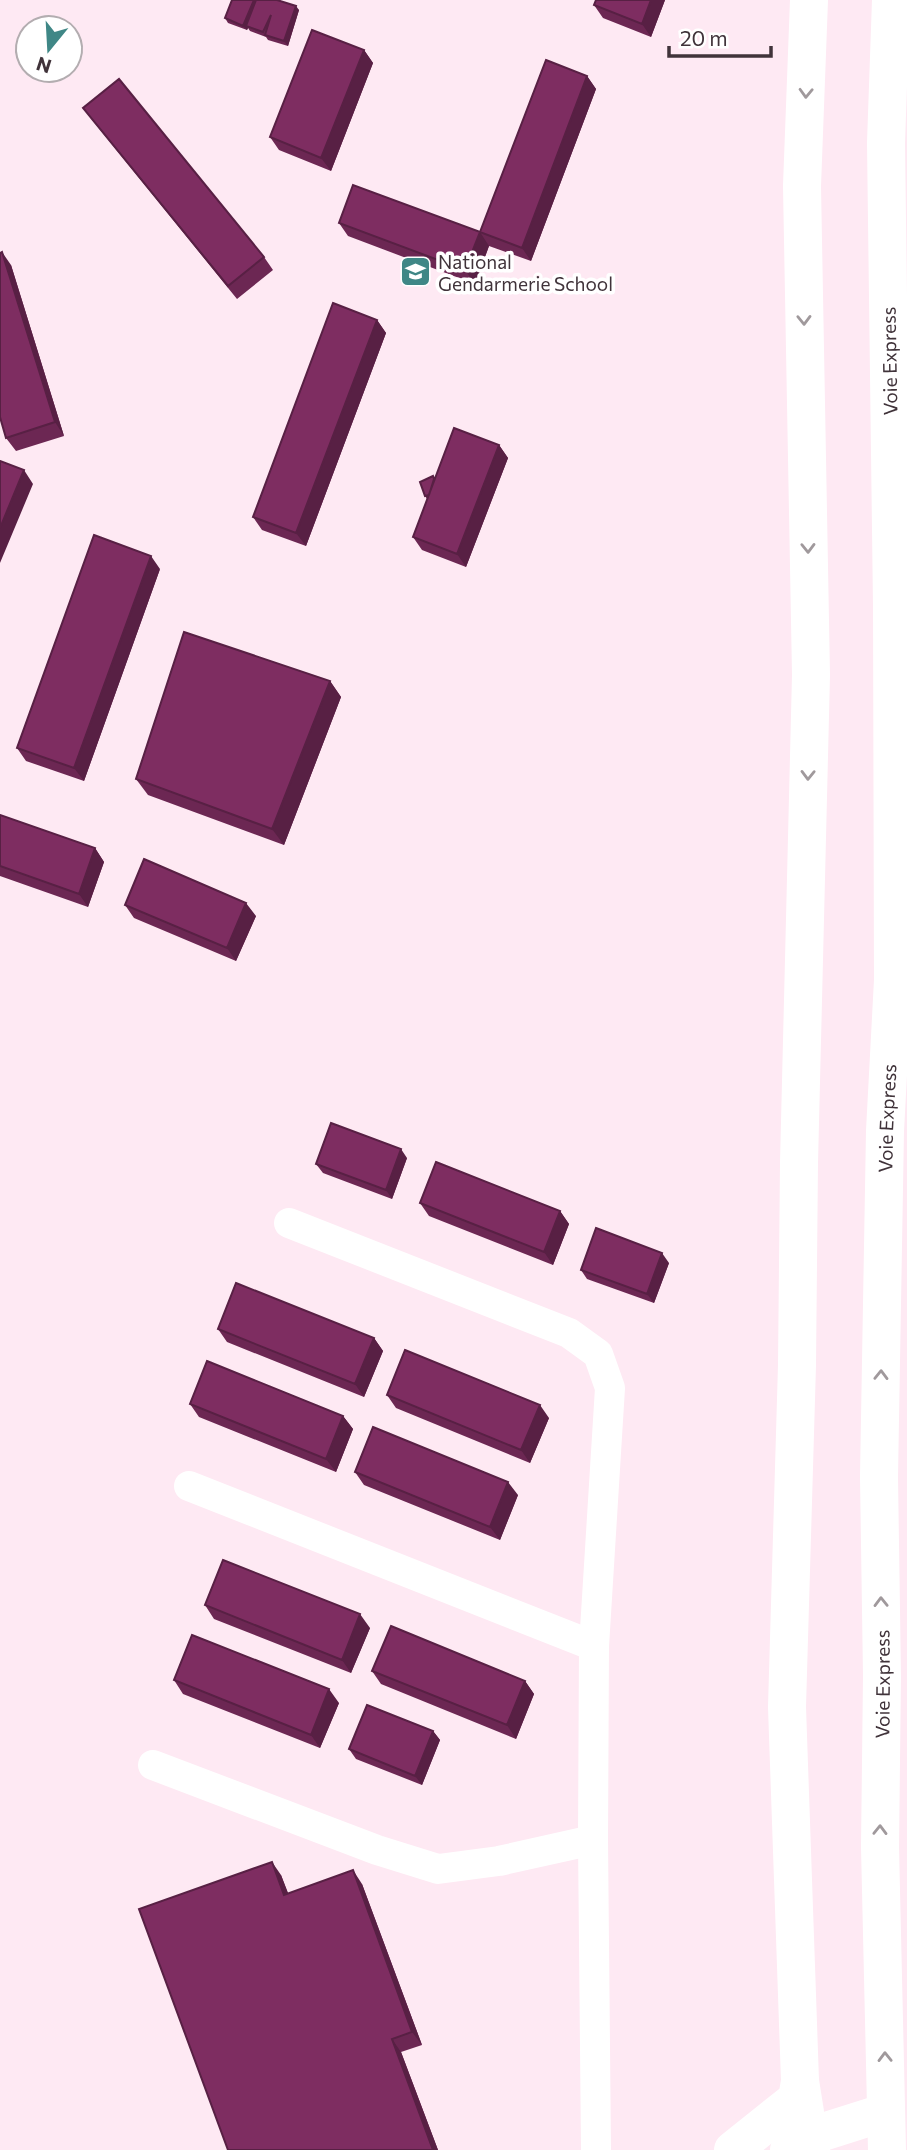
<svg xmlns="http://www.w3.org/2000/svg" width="907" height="2150" viewBox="0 0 907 2150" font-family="Commissioner,sans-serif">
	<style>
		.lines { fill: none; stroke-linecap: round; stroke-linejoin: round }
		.street { stroke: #fff; stroke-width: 30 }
		.secondary { stroke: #fff; stroke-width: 38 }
		.highway { stroke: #fff; stroke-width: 38 }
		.wall { fill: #6c2753 }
		.shaded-wall { fill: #582044 }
		.building { fill: #7e2d61; stroke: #582044; stroke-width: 2 }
		.oneway { stroke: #a0999c }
		.labels { text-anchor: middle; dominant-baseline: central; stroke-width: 7; stroke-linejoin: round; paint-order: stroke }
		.poi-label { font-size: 19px; fill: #40333a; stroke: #fff; text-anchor: start }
		.street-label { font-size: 19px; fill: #40333a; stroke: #fff }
	</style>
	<rect width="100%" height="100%" fill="#fee9f3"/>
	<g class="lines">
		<path class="street" d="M289 1223 569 1333 598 1354 610 1388 594 1646 593 1840 596 2150
			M189 1486 594 1646
			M153 1765 377 1850 438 1869 499 1861 593 1840"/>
		<path class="secondary" d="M789 2150 810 2136 886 2112"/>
		<g class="highway">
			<path d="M809 0 802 186 811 675 799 1163 797 1365 787 1707 800 2081 811 2150"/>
			<path d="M733 2150 797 2099 800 2081"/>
			<path id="s1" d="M887 2150 880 1847 882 1676 879 1477 885 1131 893 980 892 606 886 143 891 0"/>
		</g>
	</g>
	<path class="wall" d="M665 0 651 37 603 18 594 5Z
		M280 1 299 10 288 46 268 40 266 37 250 31 248 28 247 30 228 23 225 18Z
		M364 50 373 63 331 171 279 150 270 137Z
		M587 76 596 89 531 261 489 246 475 284 348 236 339 223 480 232Z
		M83 108 264 257 273 270 237 299 93 121Z
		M11 265 64 436 16 451 6 438Z
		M377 320 386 333 306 546 262 530 253 517Z
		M499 445 508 458 466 567 422 550 413 537 427 499 425 496 435 478Z
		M160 569 84 781 26 761 17 748Z
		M330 681 341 697 284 845 148 795 136 779Z
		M0 815 95 848 104 862 88 907 0 876Z
		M125 905 256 916 236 961 134 918Z
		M407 1158 392 1199 323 1173 316 1164Z
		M420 1203 560 1211 569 1224 553 1265 429 1216Z
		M669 1263 654 1303 587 1279 581 1270Z
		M218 1329 374 1338 383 1351 364 1397 227 1342Z
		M387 1395 549 1418 530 1463 396 1408Z
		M190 1404 343 1416 353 1429 336 1472 199 1417Z
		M355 1472 518 1495 500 1540 364 1485Z
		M205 1605 370 1628 351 1673 214 1619Z
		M372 1671 525 1681 534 1694 516 1739 381 1684Z
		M174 1680 339 1703 320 1748 183 1694Z
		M433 1731 440 1740 422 1785 356 1759 349 1749Z
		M281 1875 288 1894 362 1884 422 2045 401 2052 438 2150H228Z"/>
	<path class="shaded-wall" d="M254 0H259L246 26 248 28 247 30 243 26Z
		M651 0H665L651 37 642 24Z
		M296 6 299 10 288 46 284 41Z
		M364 50 373 63 331 171 321 158Z
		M587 76 596 89 531 261 522 248Z
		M480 232 489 246 475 284 465 270Z
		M2 252 11 265 64 436 55 422Z
		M377 320 386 333 306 546 296 533Z
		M499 445 508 458 466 567 457 554Z
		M24 470 33 484 0 563V528Z
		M151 556 160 569 84 781 74 768Z
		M330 681 341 697 284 845 272 829Z
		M95 848 104 862 88 907 79 894Z
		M246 903 256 916 236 961 227 948Z
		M401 1149 407 1158 392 1199 386 1190Z
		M560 1211 569 1224 553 1265 544 1252Z
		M662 1253 669 1263 654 1303 647 1294Z
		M374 1338 383 1351 364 1397 355 1384Z
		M540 1405 549 1418 530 1463 521 1450Z
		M343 1416 353 1429 336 1472 326 1459Z
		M508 1482 518 1495 500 1540 490 1527Z
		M360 1614 370 1628 351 1673 342 1660Z
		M525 1681 534 1694 516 1739 507 1725Z
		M329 1689 339 1703 320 1748 311 1735Z
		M433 1731 440 1740 422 1785 415 1776Z
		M272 1862 281 1875 294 1908 284 1895Z
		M353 1870 362 1884 422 2045 412 2032Z
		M392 2039 401 2052 438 2150H433Z"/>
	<path class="building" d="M232 0H254L243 26 225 18Z
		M256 0H277L296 6 284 41 265 35 271 15 263 32 246 26Z
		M596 0H651L642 24 594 5Z
		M312 30 364 50 321 158 270 137Z
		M546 60 587 76 522 248 480 232 465 270 339 223 353 185 480 232Z
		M119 79 264 257 228 286 83 108Z
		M2 252 55 422 6 438 0 417V253Z
		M333 303 377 320 296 533 253 517Z
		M454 428 499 445 457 554 413 537Z
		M0 461 24 470 0 528Z
		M433 476 434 479 429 495 425 496 420 482Z
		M94 535 151 556 74 768 17 748Z
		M184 632 330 681 272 829 136 779Z
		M0 815 95 848 79 894 0 866Z
		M144 859 246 903 227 948 125 905Z
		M331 1123 401 1149 386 1190 316 1164Z
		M436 1162 560 1211 544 1252 420 1203Z
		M596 1228 662 1253 647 1294 581 1270Z
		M236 1283 374 1338 355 1384 218 1329Z
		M405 1350 540 1405 521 1450 387 1395Z
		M207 1361 343 1416 326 1459 190 1404Z
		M373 1427 508 1482 490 1527 355 1472Z
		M223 1560 360 1614 342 1660 205 1605Z
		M391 1626 525 1681 507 1725 372 1671Z
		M192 1635 329 1689 311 1735 174 1680Z
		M367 1705 433 1731 415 1776 349 1749Z
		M272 1862 284 1895 353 1870 412 2032 392 2039 433 2150H228L139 1909Z"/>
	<defs><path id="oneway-chevron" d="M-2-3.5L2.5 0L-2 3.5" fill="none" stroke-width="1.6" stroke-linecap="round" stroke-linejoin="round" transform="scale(1.75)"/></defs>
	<g class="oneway">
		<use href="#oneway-chevron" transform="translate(806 93) rotate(92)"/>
		<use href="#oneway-chevron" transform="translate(804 320) rotate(89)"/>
		<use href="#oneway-chevron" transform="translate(808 548) rotate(89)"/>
		<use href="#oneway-chevron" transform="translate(808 775) rotate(91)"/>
		<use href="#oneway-chevron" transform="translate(881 1375) rotate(-89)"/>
		<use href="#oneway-chevron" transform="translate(881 1602) rotate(-91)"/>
		<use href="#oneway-chevron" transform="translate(880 1830) rotate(-89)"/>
		<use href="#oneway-chevron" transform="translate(885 2057) rotate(-91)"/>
	</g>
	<defs>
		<symbol id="school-square" viewBox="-11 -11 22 22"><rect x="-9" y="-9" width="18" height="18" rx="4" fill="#3f8786" stroke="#fff"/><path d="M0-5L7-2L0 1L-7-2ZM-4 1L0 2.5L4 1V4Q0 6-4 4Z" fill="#fff"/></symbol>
	</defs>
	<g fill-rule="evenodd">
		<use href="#school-square" x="398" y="254" width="35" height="35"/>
	</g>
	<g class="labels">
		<g class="poi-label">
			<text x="438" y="261">National<tspan x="438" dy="22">Gendarmerie School</tspan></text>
		</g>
		<g class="street-label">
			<text transform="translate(889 361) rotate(-91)">Voie Express</text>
			<text stroke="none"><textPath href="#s1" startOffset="1032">Voie Express</textPath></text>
			<text stroke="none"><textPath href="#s1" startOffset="466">Voie Express</textPath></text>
		</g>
	</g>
	<g transform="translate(49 49) rotate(198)"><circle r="33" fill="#ffffff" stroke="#b3adb0" stroke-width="2"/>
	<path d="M0-5L12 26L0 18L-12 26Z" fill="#3f8786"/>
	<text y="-10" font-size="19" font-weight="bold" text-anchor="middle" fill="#40333a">N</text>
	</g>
	<path d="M669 46v10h102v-10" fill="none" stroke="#40333a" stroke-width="3.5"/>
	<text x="680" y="46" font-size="21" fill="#40333a" stroke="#ffffff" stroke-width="5" paint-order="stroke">20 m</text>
</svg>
